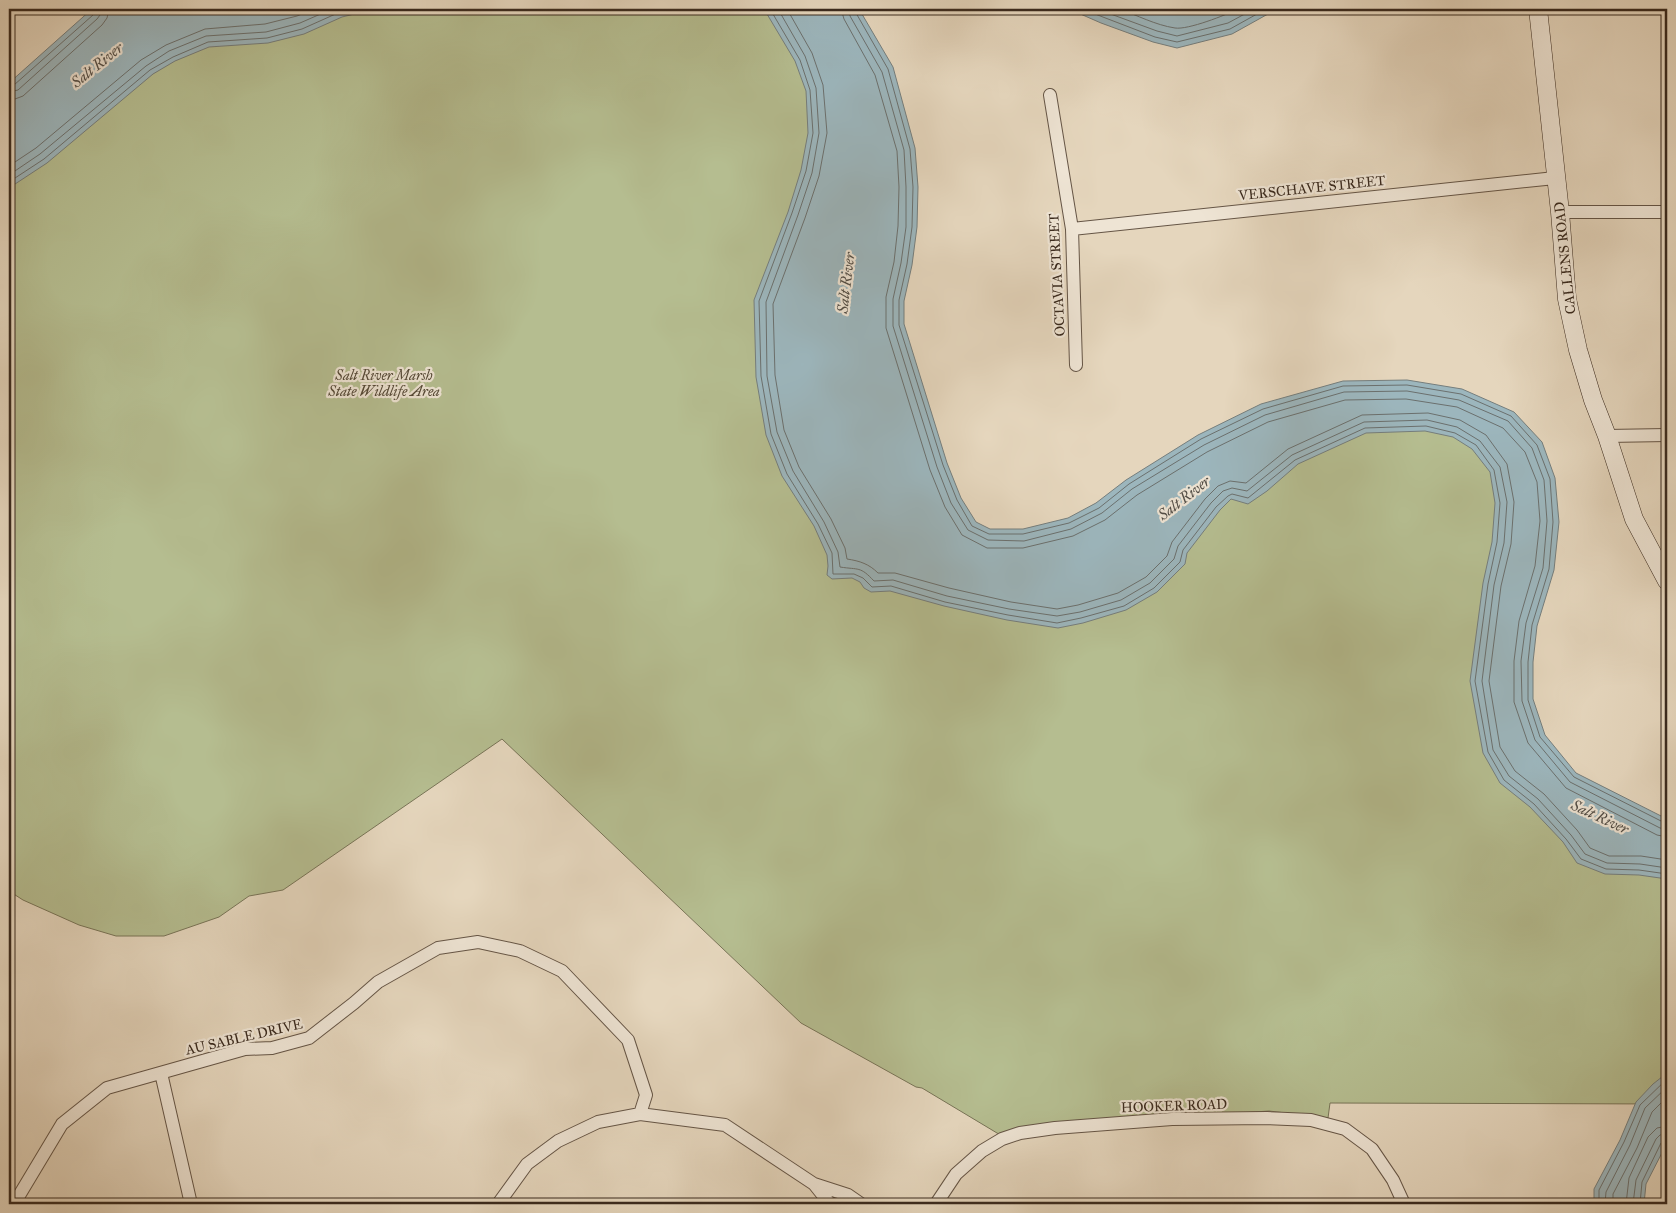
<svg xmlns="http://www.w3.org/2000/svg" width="1676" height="1213" viewBox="0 0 1676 1213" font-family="'IM FELL Great Primer',serif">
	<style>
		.green { fill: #b5bd90; stroke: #787457 }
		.water { fill: #9cb6bd; stroke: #757e7d }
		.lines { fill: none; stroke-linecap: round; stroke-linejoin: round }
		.shore { stroke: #6b706e; stroke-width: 1 }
		.street-casing { stroke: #655546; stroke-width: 14 }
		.secondary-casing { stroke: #3a2a1e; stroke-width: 19 }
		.street { stroke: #eee4d4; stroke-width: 12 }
		.secondary { stroke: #eee4d4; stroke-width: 18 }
		.labels { text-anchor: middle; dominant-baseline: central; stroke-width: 4.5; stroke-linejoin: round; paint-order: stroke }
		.street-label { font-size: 14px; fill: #3a2a1e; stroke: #eee4d4 }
		.park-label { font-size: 14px; font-style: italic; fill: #534735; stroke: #eee4d4 }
		.water-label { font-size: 15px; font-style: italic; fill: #524d46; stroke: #eee4d4 }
	</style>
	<rect width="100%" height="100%" fill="#e5d6bd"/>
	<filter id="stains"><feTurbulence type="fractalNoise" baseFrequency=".004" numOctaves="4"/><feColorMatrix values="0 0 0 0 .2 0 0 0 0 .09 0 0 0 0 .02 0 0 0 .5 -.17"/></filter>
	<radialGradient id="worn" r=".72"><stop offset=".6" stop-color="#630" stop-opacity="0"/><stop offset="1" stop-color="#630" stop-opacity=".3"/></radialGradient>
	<path class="green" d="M259 9H814L833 313 975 577 1379 412 1506 437 1525 748 1667 856V1104L1330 1103 1328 1118 1269 1111 1031 1127 1002 1136 922 1088 916 1087 801 1023 502 739 283 890 249 896 219 917 164 936H116L79 925 23 900 9 891V160Z"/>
	<path class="water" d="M92 9H375L342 17 304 34 268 43 209 47 175 61 153 74 47 163 9 188V83Z
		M764 9H859L893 67 915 148 918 187 917 227 912 265 904 301V324L947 463 961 498 976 522 990 529H1023L1068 518 1096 503 1126 480 1198 435 1261 404 1343 381 1407 380 1462 389 1514 412 1542 442 1555 478 1559 522 1554 570 1537 626 1533 662V699L1545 735 1576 773 1667 819V879L1639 875 1605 874 1577 863 1563 842 1530 807 1500 783 1483 753 1470 681 1483 583 1492 542 1495 503 1490 472 1472 449 1453 437 1425 431 1366 433 1298 464 1267 491 1248 504 1231 499 1220 510 1187 553 1185 564 1157 592 1126 610 1083 623 1058 628 1007 620 944 606 890 591 871 592 864 588 860 582 852 578 832 579 827 575 828 566 827 555 814 526 782 476 766 435 756 377 754 300 788 212 801 170 808 133 806 91 795 61Z
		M1069 9H1277L1232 34 1177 48 1153 42 1101 23Z
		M1667 1073V1143L1646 1184 1644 1204H1594V1189L1620 1140 1636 1102 1653 1084Z"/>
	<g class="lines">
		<path class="shore" d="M770 9 800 60 810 90 813 133 806 171 792 213 759 301 761 376 771 434 787 474 818 524 832 553 833 574H854L863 578 872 587 891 586 945 602 1008 615 1057 623 1081 618 1124 606 1154 588 1180 562 1183 550 1216 507 1228 496 1232 494 1248 498 1295 460 1365 428 1426 426 1455 433 1476 445 1494 470 1500 503 1497 542 1488 584 1475 681 1488 752 1504 780 1534 804 1566 839 1581 859 1606 869 1639 870 1667 874
			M778 9 805 56 816 88 819 133 812 173 798 215 766 302 767 376 777 432 793 471 824 522 838 552 840 567C859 570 860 566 874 581L893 580 947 596 1009 609 1057 616 1080 612 1121 600 1150 583 1174 559 1178 546 1211 503 1223 491 1232 488 1247 491 1292 455 1364 422 1427 420 1457 427 1480 441 1500 467 1507 502 1504 543 1494 585 1482 681 1493 750 1509 776 1538 799 1571 835 1585 854 1607 863 1640 864 1667 868
			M787 9 812 53 823 85 827 133 819 176 805 218 773 304 775 375 784 430 799 467 831 519 845 548 847 559C860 561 869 564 878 573H895L949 588 1011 602 1057 609 1078 605 1118 593 1146 577 1167 556 1172 542 1205 499 1218 486 1230 481 1246 483 1288 449 1362 415 1428 413 1460 420 1486 435 1507 464 1514 502 1511 544 1501 586 1489 681 1500 747 1515 771 1544 794 1577 830 1590 848 1609 856H1641L1667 860
			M841 9 844 19 875 75 897 151 899 187 898 226 894 262 886 297V328L930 470 945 507 962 535 987 548H1023L1073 536 1105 520 1137 495 1207 452 1268 422 1345 400 1406 399 1457 407 1503 428 1525 452 1537 482 1540 521 1535 566 1519 621 1514 661V702L1528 743 1566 788 1657 835 1667 837
			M849 9 850 16 882 72 904 150 906 187V227L901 263 893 299V326L937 467 951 503 968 530 988 540 1024 541 1071 529 1102 513 1132 489 1204 445 1265 415 1344 392 1407 391 1459 400 1508 421 1532 448 1544 480 1547 521 1543 568 1526 623 1521 661 1522 701 1535 740 1570 782 1660 828 1667 829
			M855 9 856 13 888 69 910 149 913 187 912 227 907 264 899 300V325L943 465 957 500 972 526 989 534H1023L1069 523 1099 508 1129 484 1201 439 1263 409 1343 386 1407 385 1461 394 1511 416 1537 445 1550 479 1553 522 1549 569 1532 625 1528 662V700L1540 737 1574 777 1663 822 1667 823
			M1082 9 1155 37 1177 42 1230 29 1266 9
			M1097 9 1157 31 1177 36 1228 23 1254 9
			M1119 9C1137 15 1155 25 1175 28 1188 30 1226 15 1238 9
			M9 86 14 85 93 15 95 9
			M9 92 18 90 97 19 100 15 101 9
			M9 100 15 99 23 96 102 25 107 18 109 9
			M9 166 36 148 141 60 166 45 205 29 265 24 297 16 314 9
			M9 175 40 154 146 66 169 51 206 36 266 32 300 23 332 9
			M9 182 44 159 150 70 173 57 208 42 267 38 302 29 340 12 354 9
			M1599 1204V1190L1624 1142 1640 1105 1667 1079
			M1605 1204 1606 1192 1630 1145 1645 1108 1667 1087
			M1613 1204V1194L1637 1148 1652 1112 1667 1097
			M1626 1204 1629 1178 1648 1137 1657 1128 1667 1126
			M1633 1204 1636 1180 1656 1139 1660 1135 1667 1134
			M1640 1204 1642 1182 1661 1143 1667 1140"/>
		<defs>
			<path id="street" d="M1050 95 1072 229 1076 365
				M1560 212H1667
				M1072 229 1555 178
				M1607 436 1667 435
				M161 1073 191 1204
				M814 1184 830 1204
				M14 1204 62 1124 107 1088 245 1049 272 1048 309 1038 354 1003 378 982 438 948 478 942 520 951 562 971 628 1040 646 1095 640 1114 725 1125 814 1184 848 1195 861 1204
				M498 1204 527 1164 558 1141 598 1122 640 1114
				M936 1204 956 1174 982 1151 1002 1139 1020 1133 1055 1128 1172 1119 1267 1118 1311 1120 1345 1129 1372 1149 1393 1180 1404 1204"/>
			<path id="secondary" d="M1538 9 1560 212 1567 299 1578 350 1593 400 1607 436 1634 519 1667 581"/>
		</defs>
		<use href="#street" class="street-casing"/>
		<use href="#secondary" class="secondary-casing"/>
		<use href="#street" class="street"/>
		<use href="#secondary" class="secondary"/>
	</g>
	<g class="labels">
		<g class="street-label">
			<text transform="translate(1312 188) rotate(-6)">VERSCHAVE STREET</text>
			<text transform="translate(1565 258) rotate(-96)">CALLENS ROAD</text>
			<text transform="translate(1057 275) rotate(-93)">OCTAVIA STREET</text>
			<text transform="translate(244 1037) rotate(-13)">AU SABLE DRIVE</text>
			<text transform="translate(1174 1106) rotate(-2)">HOOKER ROAD</text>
		</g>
		<g class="park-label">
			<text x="384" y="375">Salt River Marsh<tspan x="384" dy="16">State Wildlife Area</tspan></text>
		</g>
		<g class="water-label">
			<text transform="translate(97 65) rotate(-39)">Salt River</text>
			<text transform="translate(846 283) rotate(-83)">Salt River</text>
			<text transform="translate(1184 498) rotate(-38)">Salt River</text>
			<text transform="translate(1600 817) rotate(25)">Salt River</text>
		</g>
	</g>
	<rect width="1676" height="1213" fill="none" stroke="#e5d6bd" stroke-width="30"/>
	<rect x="10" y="10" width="1656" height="1193" fill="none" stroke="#3a2a1e" stroke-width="2.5"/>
	<rect x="15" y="15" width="1646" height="1183" fill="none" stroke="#3a2a1e"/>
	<rect width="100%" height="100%" filter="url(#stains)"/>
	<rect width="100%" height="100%" fill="url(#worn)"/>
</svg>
